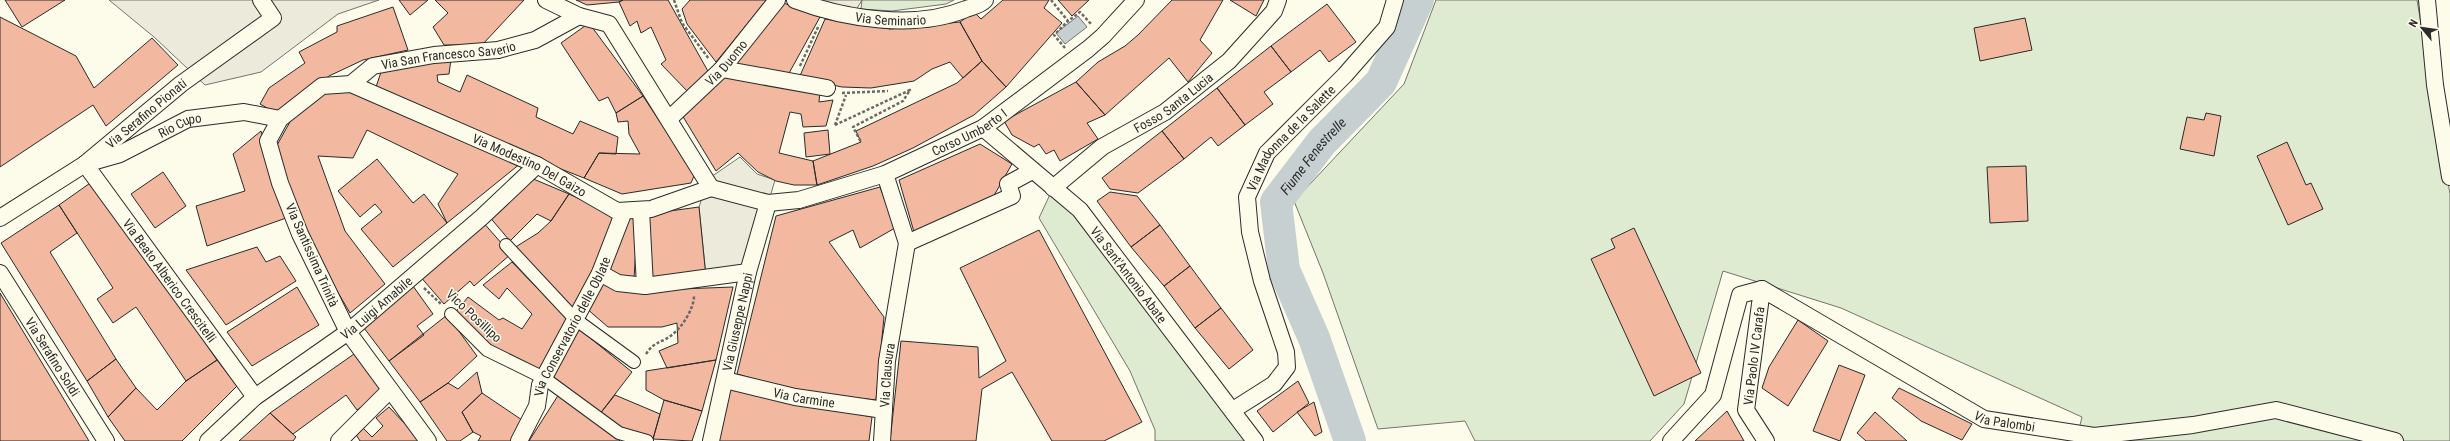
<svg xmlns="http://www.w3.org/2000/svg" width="2450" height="441" viewBox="0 0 2450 441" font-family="'Roboto Condensed',sans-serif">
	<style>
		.green { fill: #deebd1; stroke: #74746e }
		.parking { fill: #eceadb; stroke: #74746e }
		.water { fill: #c7d0d0; stroke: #74746e }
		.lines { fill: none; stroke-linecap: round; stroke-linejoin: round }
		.river { stroke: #c7d0d0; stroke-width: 32 }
		.building { fill: #f2b8a0; stroke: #2b2b2b }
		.pedestrian-casing { stroke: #2b2b2b; stroke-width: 14 }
		.minor-casing { stroke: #2b2b2b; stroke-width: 18 }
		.path { stroke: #6a6964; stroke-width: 2.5; stroke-dasharray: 3 2; stroke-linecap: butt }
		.pedestrian { stroke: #fdfbea; stroke-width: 12 }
		.minor { stroke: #fdfbea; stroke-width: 16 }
		.labels { text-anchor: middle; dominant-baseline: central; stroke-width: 3; stroke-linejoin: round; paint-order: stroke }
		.street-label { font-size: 13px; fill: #2b2b2b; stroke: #fdfbea }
		.water-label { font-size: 14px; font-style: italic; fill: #2b2b2b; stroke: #fdfbea }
	</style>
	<rect width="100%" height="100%" fill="#fdfbea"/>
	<path class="green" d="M862 0H954L946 4 892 11 861 9Z
		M1436 0H2417L2450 194V441H2076L2082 417 1841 308 1723 271 1684 404 1650 441H1475L1465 421 1378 429 1323 273 1294 201 1404 84Z
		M1053 188 1255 441H1155V430L1130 371 1039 218Z"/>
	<path class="parking" d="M109 0H379L338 14 261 72 205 85 154 37Z
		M795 0H862L853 15Z
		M740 157 757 174 775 180 748 272 706 277 699 207 708 179Z"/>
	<path class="water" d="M1078 16 1087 27 1065 44 1056 33Z"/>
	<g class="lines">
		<path class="river" id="s1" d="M1350 441 1314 338 1284 270 1276 202 1322 142 1381 82 1418 0"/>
	</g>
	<path class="building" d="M5 0H65L22 27Z
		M399 0H428L410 15Z
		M435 0H524L482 45H444L433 27 448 13Z
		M576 0H623L619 2 587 5Z
		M623 0H668L709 73 690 94 661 64 666 60 651 27 641 33 637 21 630 26 619 2Z
		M690 0H767L716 62 687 24 682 9Z
		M1003 0H1049L1044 8 1062 23 1006 87 982 61 960 22 974 12 981 19Z
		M1058 0H1089L1072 16Z
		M1172 0H1223L1200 40 1212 53 1188 82 1169 58 1105 115 1076 82 1098 62 1125 46 1138 35Z
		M1230 0H1264L1256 16Z
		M781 2 820 17 788 75 735 64Z
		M1327 4 1356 42 1329 62 1320 50 1291 72 1271 46Z
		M393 7 408 50 363 60 329 76 276 113 260 104 269 88 305 63 299 52 337 32V26Z
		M0 17 76 56 94 88 152 38 178 65 106 126 93 105 0 167Z
		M2025 18 2032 50 1980 61 1974 28Z
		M825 19 890 29 960 22 982 61 963 78 950 62 932 69 914 81 871 88 842 87 799 78Z
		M589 23 643 96 616 113 608 97 599 101 561 43Z
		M1271 46 1291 72 1264 92 1273 104 1245 125 1217 88Z
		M451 59 449 74 437 75 438 82 460 92 467 75 538 108 536 117 573 134 580 121 618 137 616 154 599 153 584 178 510 149 376 87 382 69Z
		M982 61 1006 87 974 115 913 148 873 166 817 185 813 161 861 142 856 131 957 83Z
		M731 75 820 90 819 102 833 100 826 126 803 127 801 114 790 112 779 153 813 161 817 185H794L776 181 758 172 738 153 716 171 682 115 719 79Z
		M1076 82 1105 115 1087 123 1098 139 1060 161 1054 150 1046 154 1039 144 1034 147 1012 135 1004 121Z
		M340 88 521 163 447 223 438 204 458 174 367 130 353 158 318 156 345 231 385 284 350 313 310 245 283 178 276 147 291 120 323 90Z
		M1217 88 1245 125 1218 146 1211 137 1184 159 1162 131Z
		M643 96 689 166 694 176 691 183 622 194 584 178 599 153 640 154 629 134 628 121 618 122 616 113Z
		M2206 113 2221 116 2214 156 2180 149 2187 117 2204 120Z
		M828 130 830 154 806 157 804 133Z
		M261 131 289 217 207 246 196 206 245 191 233 154Z
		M1162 131 1184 159 1138 193 1110 189 1102 178Z
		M2287 142 2306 185 2311 183 2323 209 2288 225 2257 156Z
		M980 144 1012 164 992 199 914 232 899 180Z
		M377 159 413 203 424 194 447 223 393 267 361 229 382 212 375 204 360 217 338 191Z
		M2026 166 2028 221 1990 223 1987 167Z
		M163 172 186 206 155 228 131 194Z
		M531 178 569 194 551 221 537 214 510 241 488 215Z
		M93 181 217 360 186 381 136 307 113 323 97 299 113 288 59 205Z
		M880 187 895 228 860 248 853 230 829 242 884 317 876 400 800 392 737 374 776 216Z
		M1110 192 1137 196 1160 225 1131 247 1097 201Z
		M569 194 616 216 598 267 572 311 514 248 538 233 551 221Z
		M59 205 77 233 50 252 116 359 87 381 1 243Z
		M699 207 706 277 648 283 640 215Z
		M638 214 634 279 605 271 625 215Z
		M481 220 511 254 474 286 470 281 444 304 419 275Z
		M1160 225 1190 266 1164 286 1131 247Z
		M1634 228 1701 373 1654 396 1591 259 1615 248 1611 239Z
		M1039 230 1142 422 1104 441H1052L1012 372 982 389 976 441H890L901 341 978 347 979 378 1006 361 960 268Z
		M257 247 266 262 280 256 296 281 226 325 186 270Z
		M512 262 567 319 541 373 484 341 454 314 468 297 499 320 503 318 522 329 532 314 507 288 499 299 483 285Z
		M1190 266 1221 308 1195 328 1164 286Z
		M600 282 627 291 733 287 716 360 667 368 659 351 678 343 677 323 662 327H608L586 308Z
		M413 286 433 314 417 326 424 335 389 361 361 324Z
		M297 287 319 325 252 366 227 332Z
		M0 293 89 441H0Z
		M1221 308 1253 350 1229 369 1195 328Z
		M447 315 477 356 448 383 420 402 389 361Z
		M1798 320 1828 341 1788 406 1762 388 1769 367Z
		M578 328 632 372 599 415 548 378Z
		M354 354 382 392 357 410 346 395 293 434 270 413Z
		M116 359 136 388 108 417 87 381Z
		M217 360 237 386 182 441H125L108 417 136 388 157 410 186 381Z
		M716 360 702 411 664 400 646 390V371Z
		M1839 365 1865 375 1840 441 1813 431Z
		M477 372 482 393 462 412 473 432 460 441H447L420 402 448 383 458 389Z
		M1298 381 1309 403 1273 432 1257 411Z
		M730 388 872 417 869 441H716Z
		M1899 388 1972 424 1962 440 1921 421 1892 398Z
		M482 393 525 422 513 441H478L481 436 473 432 462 412Z
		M559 394 620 440 619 441H529Z
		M615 395 660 414 653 439 621 430 599 415Z
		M664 400 702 411 692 441 653 439Z
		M1314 402 1322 432 1315 436 1297 412Z
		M389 407 421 441H360L355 433 362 427 372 437 383 426 376 418Z
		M1727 411 1744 441H1695Z
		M1875 412 1907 441H1866L1857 433Z
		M270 413 296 437 293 441H239Z"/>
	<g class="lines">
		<defs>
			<path id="pedestrian" d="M506 245 575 319 634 362
				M451 314 487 350 544 378 619 433 647 441"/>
			<g id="minor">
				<path d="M546 0 579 16 609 24 711 188"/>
				<path id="s2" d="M795 0C845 19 915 30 966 9 972 7 981 5 985 0"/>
				<path d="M2427 0 2435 85 2450 177"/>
				<path d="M722 69 827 88"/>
				<path id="s3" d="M351 84 537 165 617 211 651 209 711 188"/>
				<path id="s4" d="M670 118 722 69 777 0"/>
				<path id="s5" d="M983 128 1080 210 1255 441"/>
				<path id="s6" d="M92 162 120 154 188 119 244 112 280 119"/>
				<path id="s7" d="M85 164 255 397"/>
				<path id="s8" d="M711 188 768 203 799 200 885 174 983 128 1088 49 1103 36 1136 0"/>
				<path id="s9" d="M1053 188 1102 147 1165 112 1229 61 1274 11 1278 0"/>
				<path d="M641 210 645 286"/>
				<path id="s10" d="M0 218 85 164 181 84 273 18 261 0"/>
				<path d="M907 243 1012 196 1008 184 1032 171"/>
				<path id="s11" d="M0 273 106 441"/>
				<path d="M600 273 618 283 645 286 748 272"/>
				<path id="s12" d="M1762 289 1984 419 2094 436 2193 425 2276 410 2395 441"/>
				<path id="s13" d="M725 380 795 397 884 410"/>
				<path id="s14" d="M1233 410 1274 384 1287 367 1286 352 1262 281 1250 232 1247 197 1267 153 1345 75 1387 27 1395 0"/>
				<path id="s15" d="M208 441 255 397 348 332 482 217 537 165"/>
				<path d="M339 441 390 390"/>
				<path id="s16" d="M428 441 348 332 300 234 280 183 268 141 280 119 322 86 351 84 373 66 434 55 498 50 535 40 579 16"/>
				<path id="s17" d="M519 441 537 406 540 385 600 273 624 211"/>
				<path id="s18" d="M711 441 748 272 768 203"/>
				<path id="s19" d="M882 441 887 361 907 243 885 174"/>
				<path d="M1671 441 1713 395 1740 295 1762 289 1746 410 1766 441"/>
			</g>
		</defs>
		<use href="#pedestrian" class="pedestrian-casing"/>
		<use href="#minor" class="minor-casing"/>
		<path class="path" d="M674 0 682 23 709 59
			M1051 0 1068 21 1080 12 1092 25
			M1065 48 1054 35 1068 21
			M800 66 819 25
			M842 93 888 91
			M835 125 910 90 903 101 853 127 861 142
			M835 125 846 95
			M424 288 441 304
			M646 354C655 340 663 343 673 334 683 326 694 308 694 296"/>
		<use href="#pedestrian" class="pedestrian"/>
		<use href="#minor" class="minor"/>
	</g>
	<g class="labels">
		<g class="street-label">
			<text stroke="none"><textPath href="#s2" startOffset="98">Via Seminario</textPath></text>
			<text stroke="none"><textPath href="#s16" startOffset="555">Via San Francesco Saverio</textPath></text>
			<text stroke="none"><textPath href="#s4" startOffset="79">Via Duomo</textPath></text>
			<text stroke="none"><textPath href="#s9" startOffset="148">Fosso Santa Lucia</textPath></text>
			<text stroke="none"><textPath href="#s10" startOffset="180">Via Serafino Pionati</textPath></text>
			<text stroke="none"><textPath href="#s6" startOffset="96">Rio Cupo</textPath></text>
			<text stroke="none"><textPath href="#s8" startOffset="274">Corso Umberto I</textPath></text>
			<text stroke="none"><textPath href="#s14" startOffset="320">Via Madonna de la Salette</textPath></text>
			<text stroke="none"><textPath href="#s3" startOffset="196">Via Modestino Del Gaizo</textPath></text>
			<text transform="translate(312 255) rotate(66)">Via Santissima Trinità</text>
			<text stroke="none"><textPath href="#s5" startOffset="208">Via Sant'Antonio Abate</textPath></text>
			<text stroke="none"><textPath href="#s7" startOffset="144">Via Beato Alberico Crescitelli</textPath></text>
			<text stroke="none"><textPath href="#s15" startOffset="215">Via Luigi Amabile</textPath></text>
			<text transform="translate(474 316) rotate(43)">Vico Posillipo</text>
			<text stroke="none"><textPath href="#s18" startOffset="122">Via Giuseppe Nappi</textPath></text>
			<text stroke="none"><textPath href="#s17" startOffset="127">Via Conservatorio delle Oblate</textPath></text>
			<text transform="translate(1754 356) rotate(-83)">Via Paolo IV Carafa</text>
			<text stroke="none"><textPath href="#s11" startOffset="99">Via Serafino Soldi</textPath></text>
			<text stroke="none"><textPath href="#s19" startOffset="66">Via Clausura</textPath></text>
			<text stroke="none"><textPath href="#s13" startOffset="81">Via Carmine</textPath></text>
			<text stroke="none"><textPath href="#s12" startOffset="278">Via Palombi</textPath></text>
		</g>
		<g class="water-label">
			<text stroke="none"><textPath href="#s1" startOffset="311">Fiume Fenestrelle</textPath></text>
		</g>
	</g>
	<g transform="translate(2422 28) rotate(299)" stroke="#fdfbea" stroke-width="3" paint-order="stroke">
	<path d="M0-3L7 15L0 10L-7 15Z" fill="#2b2b2b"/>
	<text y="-6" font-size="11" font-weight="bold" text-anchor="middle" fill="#2b2b2b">N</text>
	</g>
</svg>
